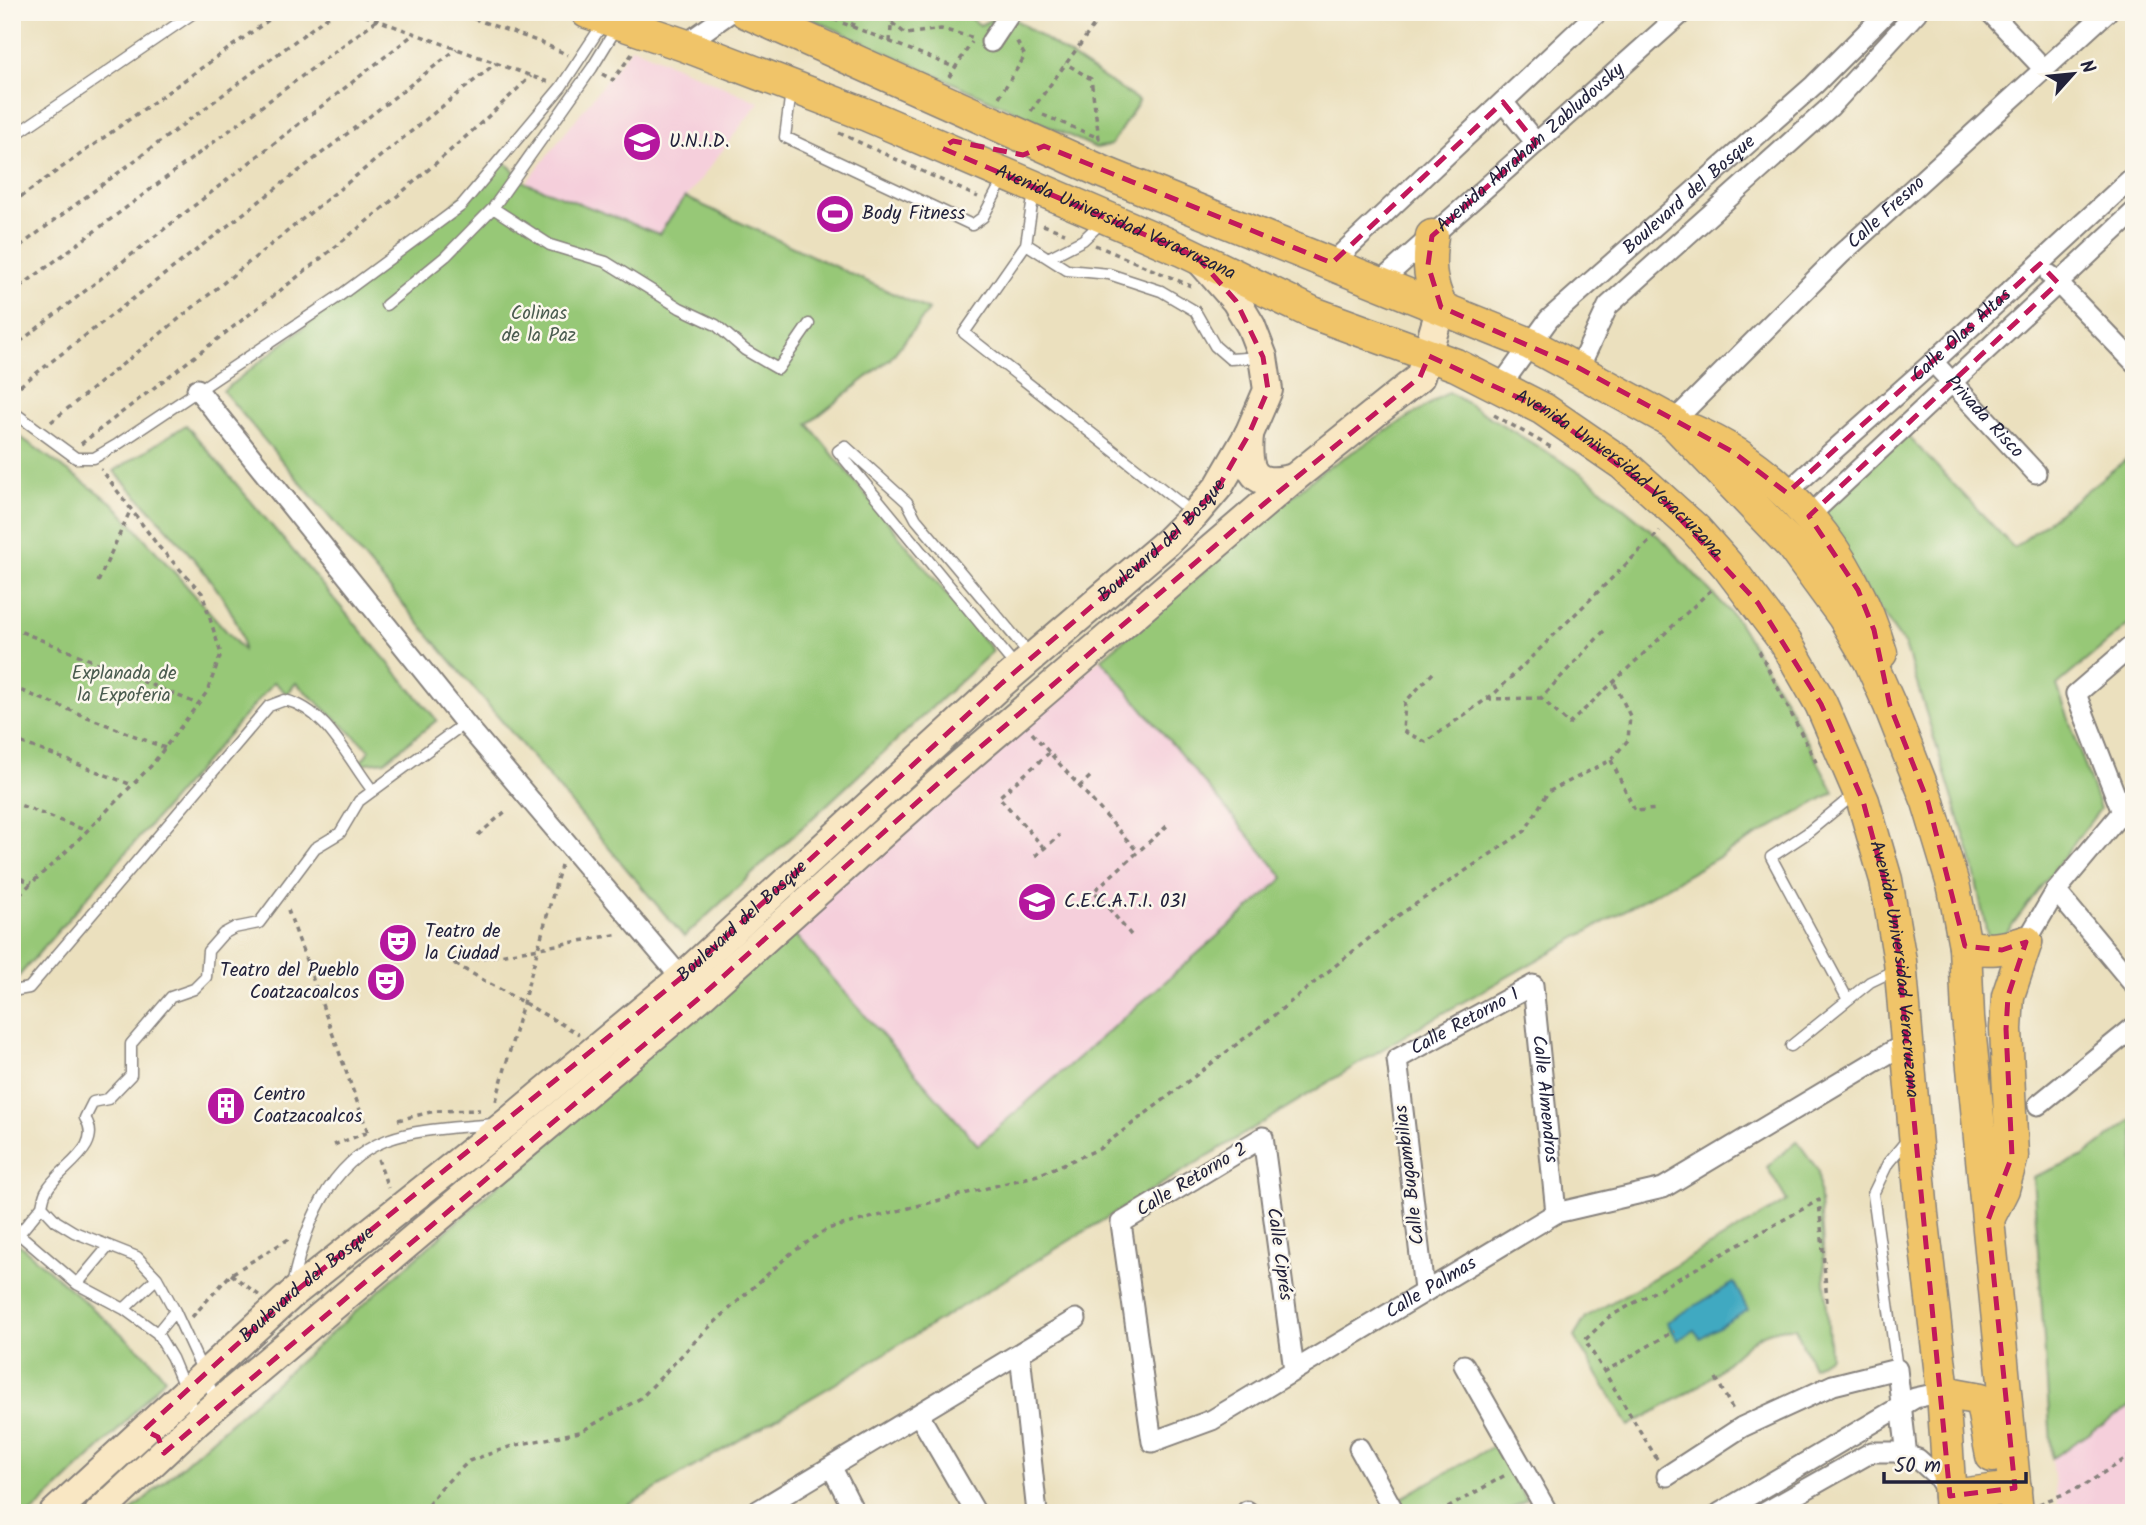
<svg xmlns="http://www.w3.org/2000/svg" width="2146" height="1525" viewBox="0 0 2146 1525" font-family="Kalam,sans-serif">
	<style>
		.built { fill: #f5cfdb }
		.green { fill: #97c877; stroke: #5c7559; stroke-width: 2 }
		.water { fill: #41a9c1; stroke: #32667e; stroke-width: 2 }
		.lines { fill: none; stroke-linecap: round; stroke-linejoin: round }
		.service-casing { stroke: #86817c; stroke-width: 13 }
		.minor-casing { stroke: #86817c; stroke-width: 23 }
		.secondary-casing { stroke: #86817c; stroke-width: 32 }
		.primary-casing { stroke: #86817c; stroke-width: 35 }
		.path { stroke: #86817c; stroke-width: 3.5; stroke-dasharray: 5 5; stroke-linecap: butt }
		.service { stroke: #fff; stroke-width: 10 }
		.minor { stroke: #fff; stroke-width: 19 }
		.secondary { stroke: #f9e7c3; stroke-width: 28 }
		.primary { stroke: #f0c469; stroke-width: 32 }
		.marked { fill: none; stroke: #c2185b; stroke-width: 5; stroke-dasharray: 14 9; stroke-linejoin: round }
		.labels { text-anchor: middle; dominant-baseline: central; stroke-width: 5; stroke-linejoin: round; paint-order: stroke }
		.poi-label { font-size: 19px; fill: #22223b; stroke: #fbf7ec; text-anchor: start }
		.street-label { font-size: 19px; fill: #22223b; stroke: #fbf7ec }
		.park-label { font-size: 19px; fill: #4b5c50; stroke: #fbf7ec }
	</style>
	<rect width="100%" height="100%" fill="#fbf7ec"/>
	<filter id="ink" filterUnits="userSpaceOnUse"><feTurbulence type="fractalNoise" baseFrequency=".0143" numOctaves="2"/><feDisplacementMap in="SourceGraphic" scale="14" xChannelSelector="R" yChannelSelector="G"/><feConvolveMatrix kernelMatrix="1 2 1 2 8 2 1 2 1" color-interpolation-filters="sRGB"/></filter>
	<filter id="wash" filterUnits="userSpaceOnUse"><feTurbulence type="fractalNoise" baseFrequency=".00686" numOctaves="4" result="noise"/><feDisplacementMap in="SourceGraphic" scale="28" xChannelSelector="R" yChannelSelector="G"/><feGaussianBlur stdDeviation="1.57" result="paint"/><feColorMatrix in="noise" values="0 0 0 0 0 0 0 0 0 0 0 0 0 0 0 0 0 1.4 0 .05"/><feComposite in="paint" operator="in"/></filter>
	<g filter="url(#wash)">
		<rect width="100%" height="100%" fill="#ebe0be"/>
		<path class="built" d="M632 47 759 102 659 234 526 183Z
			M1101 659 1284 878 977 1145 788 927Z
			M2134 1404V1513H2058L2052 1458Z"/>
		<path class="green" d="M797 12H962L980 25 1005 13 1139 101 1111 145 1096 148Z
			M502 159 526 183 659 234 685 197 929 310 890 359 808 424 993 651 684 937 223 391 421 235Z
			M1449 392 1584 475 1664 541 1737 620 1787 703 1834 792 1417 1028 835 1384 615 1513H129L788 927 978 1145 1284 878 1101 659 1322 471Z
			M186 425 437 720 385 761 359 764 370 750 296 683 287 694 274 682 18 977 12 978V431L114 504 243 650C246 603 147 508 114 471Z
			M1907 435 2014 548 2134 453V620L2057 685 2100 809 1991 953 1971 857 1905 645 1813 516Z
			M2134 1118V1404L2052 1458 2033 1177 2084 1156Z
			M1797 1141 1818 1170 1830 1356 1813 1367 1795 1328C1756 1326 1740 1353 1713 1375 1689 1395 1656 1410 1629 1426L1574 1337 1586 1317 1787 1201 1767 1167Z
			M12 1238 148 1357 165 1378 115 1433 32 1513H12Z
			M1495 1445 1526 1500 1504 1513H1406L1398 1500Z"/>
		<path class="water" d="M1734 1283 1748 1310 1700 1338 1694 1330 1678 1340 1667 1322Z"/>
	</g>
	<g filter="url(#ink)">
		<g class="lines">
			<defs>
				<path id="service" d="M617 27 592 68 493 208 550 245 606 262 680 308 716 325 745 350 778 369 809 324
					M791 91 785 137 972 225 983 217 1004 178
					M12 137 195 12
					M1034 192 1026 244 964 333 1194 514
					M1026 244 1067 270 1109 274 1161 291 1195 311 1215 346 1230 359 1261 357
					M1048 258 1083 240 1102 222
					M386 305 446 256 493 208
					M12 411 76 458H94L118 444 338 297 461 206 561 87 604 22
					M1017 668 838 451 845 446 907 502 916 519 1031 656
					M12 991 29 988 269 706 285 700C328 710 348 760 373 791
					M1847 998 1771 857 1806 834 1856 793
					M1791 1046 1870 982 1897 969
					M12 1228 77 1284 124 1309 157 1333 175 1311 157 1278 137 1257 74 1232 56 1221 42 1206C43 1201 44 1194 47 1190 58 1168 105 1148 85 1118L93 1102 108 1099 131 1075V1044L171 997 194 989 206 977 208 951 223 934 234 928 259 923 315 848 340 833 359 801 465 723
					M19 1234 42 1206
					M77 1284 108 1247
					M292 1286C304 1229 327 1163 387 1140 420 1128 458 1128 493 1124
					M124 1309 157 1278
					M175 1311 216 1400
					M157 1333 172 1358 197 1418
					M1897 1369 1873 1194 1888 1163 1907 1140"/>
				<g id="minor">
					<path d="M1990 12 2043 68"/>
					<path d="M991 42 1011 12"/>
					<path d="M684 45 731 12"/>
					<path d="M1503 102 1536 143"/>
					<path d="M1332 263 1598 12"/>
					<path d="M2050 275 2134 362"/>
					<path id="s1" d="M1379 283 1683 12"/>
					<path id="s2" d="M1933 362 2036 473"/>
					<path d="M1579 368 1608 306 1830 107 1917 12"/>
					<path id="s3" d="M1500 387 1549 319 1814 85 1887 12"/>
					<path d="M197 389 465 723 689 987"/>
					<path id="s4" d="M1673 422 1840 255 2107 12"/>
					<path id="s5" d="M1786 493 1933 362 2134 176"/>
					<path d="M1809 516 2134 212"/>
					<path d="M2134 644 2076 694 2122 812 2134 824"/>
					<path d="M2056 891 2134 985"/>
					<path d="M2026 942 2056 891 2122 812 2134 802"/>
					<path d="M2038 1105 2134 1027"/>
					<path id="s6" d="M1424 1290 1397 1059 1533 985 1556 1213"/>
					<path d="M1020 1354 1037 1513"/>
					<path d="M1464 1365 1548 1513"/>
					<path id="s7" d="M1294 1370 1263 1137 1121 1223 1152 1442 1212 1420 1556 1213 1663 1188 1906 1043"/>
					<path d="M919 1415 976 1513"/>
					<path d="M1359 1448 1395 1513"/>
					<path d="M832 1468 855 1513"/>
					<path d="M1667 1476 1742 1427 1833 1385 1897 1369 1907 1456"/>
					<path d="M1247 1511 1248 1513"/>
					<path d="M754 1513 1076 1319"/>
					<path d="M1720 1513 1915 1398 1943 1392"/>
					<path d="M1764 1513 1872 1452H1895L1918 1459 1937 1476 1948 1493"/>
				</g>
				<g id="secondary">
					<path d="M1249 434C1246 472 1253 489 1294 478"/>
					<path id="s8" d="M54 1513 291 1295 507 1123 681 978 1002 683 1167 542 1195 514 1219 486 1249 434 1268 390 1263 357 1251 326 1236 301 1199 259"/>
					<path d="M99 1513 198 1420 698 999 943 779 1294 478 1420 377 1441 307"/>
				</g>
				<g id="primary">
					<path id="s9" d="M587 12 684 45 867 115 1184 251 1313 313 1456 365 1543 409 1623 464 1695 529 1727 565 1786 643 1821 704 1863 801 1886 880 1900 961 1922 1214 1943 1392 1951 1513"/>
					<path d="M746 12 1105 173 1530 344 1673 422 1792 546 1844 617 1870 661 1890 706 1928 802 1954 888 1965 946 1968 1017 2017 1513"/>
					<path d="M1432 236C1428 263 1429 282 1441 307"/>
					<path d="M1693 431C1788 472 1852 556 1881 653"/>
					<path d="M1965 946C1988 951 2004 949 2026 942"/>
					<path d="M1990 1215 2003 1189 2012 1156 2006 1029 2008 996 2026 942"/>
					<path d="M1943 1392 1981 1399 1992 1456"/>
					<path d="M1950 1496 2015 1488"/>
				</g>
			</defs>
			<use href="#service" class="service-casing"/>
			<use href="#minor" class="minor-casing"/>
			<use href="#secondary" class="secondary-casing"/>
			<use href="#primary" class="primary-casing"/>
			<path class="path" d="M355 12 548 82
				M455 12 540 42 568 55
				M815 12 954 67
				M892 23 906 34 941 29 975 38
				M851 27 859 12
				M890 42 892 12
				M602 74 613 80 632 54
				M949 77 972 42
				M999 97 1025 56 1016 40
				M1031 111 1104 12
				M1043 115 1099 138 1091 79 1065 63
				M839 133 978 197
				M12 203 280 12
				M1043 225 1065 233
				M1095 245 1191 286
				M12 252 334 12
				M12 293 377 20
				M12 348 414 34
				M12 392 457 49
				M1494 415 1554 449
				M51 422 496 63
				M81 444C234 325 392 211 531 76
				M98 582 130 511
				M12 628 198 704
				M1604 631 1541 698 1569 724 1713 588
				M1759 651 1818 766
				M1433 673 1405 702 1403 731 1426 742 1495 693 1660 531
				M12 687 165 748
				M1487 699 1541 698
				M1032 733 1138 852
				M12 739 132 785
				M1611 760 1635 811 1658 809
				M1079 787 1093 774
				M12 802 87 831
				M478 835 507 810
				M1044 848 999 797 1049 753
				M1035 856 1060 835
				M12 875 32 883
				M12 901 69 849 151 766 207 692 221 654 202 593 159 547 101 469
				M288 910 369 1135
				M1131 935 1094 891 1167 826
				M453 963 620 934
				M455 964 579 1034
				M496 1101 561 865
				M398 1120 435 1111 480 1110
				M334 1145 368 1132
				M378 1159 388 1188
				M231 1274 260 1296
				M192 1317 231 1274 292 1237
				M1604 1372 1674 1331
				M1716 1378 1734 1412
				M1657 1459 1585 1340 1609 1317 1819 1200 1827 1302
				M2039 1504 2083 1486 2134 1453
				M422 1513 440 1489 469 1461 512 1446 580 1432 641 1398 704 1332 790 1254 827 1229 1038 1175 1099 1149 1262 1025 1393 919 1525 831 1548 792 1611 760 1628 740 1630 716 1614 682
				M1439 1513 1507 1474"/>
			<use href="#service" class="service"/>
			<use href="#minor" class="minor"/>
			<use href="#secondary" class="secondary"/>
			<use href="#primary" class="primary"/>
		</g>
	</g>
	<path class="marked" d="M1503 102 1536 143 1432 236 1428 265 1441 307 1579 368 1733 452 1787 493 2040 264 2058 283 1809 516 1858 590 1874 630 1890 706 1928 802 1965 946 2002 950 2026 942 2008 996 2006 1029 2012 1156 1988 1220 2015 1488 1950 1496 1895 920 1863 801 1821 704 1758 603 1659 496 1543 409 1429 356 1420 377 1265 503 943 779 698 999 164 1453 158 1437 144 1430 291 1295 681 978 1002 683 1167 542 1219 486 1249 434 1268 390 1263 357 1236 301 1197 257 942 148 953 141 1023 155 1044 146 1332 263Z"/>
	<defs>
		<symbol id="university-disc" viewBox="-11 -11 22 22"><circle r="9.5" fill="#b5179e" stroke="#fbf7ec"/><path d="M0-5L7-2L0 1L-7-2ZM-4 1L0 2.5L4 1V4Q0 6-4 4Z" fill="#fff"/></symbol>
		<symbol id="stadium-disc" viewBox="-11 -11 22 22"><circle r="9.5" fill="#b5179e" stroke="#fbf7ec"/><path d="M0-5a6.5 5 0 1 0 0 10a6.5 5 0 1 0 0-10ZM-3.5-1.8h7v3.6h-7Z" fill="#fff"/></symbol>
		<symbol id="school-disc" viewBox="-11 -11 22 22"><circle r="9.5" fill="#b5179e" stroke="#fbf7ec"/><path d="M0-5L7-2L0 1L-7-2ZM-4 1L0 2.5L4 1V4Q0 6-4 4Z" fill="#fff"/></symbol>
		<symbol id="theatre-disc" viewBox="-11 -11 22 22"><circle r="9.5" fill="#b5179e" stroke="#fbf7ec"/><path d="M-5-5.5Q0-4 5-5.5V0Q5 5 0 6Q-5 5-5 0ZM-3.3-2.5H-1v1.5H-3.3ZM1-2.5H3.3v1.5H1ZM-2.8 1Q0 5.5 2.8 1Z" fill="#fff"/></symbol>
		<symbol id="building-disc" viewBox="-11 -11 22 22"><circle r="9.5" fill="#b5179e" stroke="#fbf7ec"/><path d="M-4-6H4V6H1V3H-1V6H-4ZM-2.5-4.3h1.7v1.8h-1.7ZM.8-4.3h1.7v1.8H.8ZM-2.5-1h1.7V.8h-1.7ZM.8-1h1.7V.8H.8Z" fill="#fff"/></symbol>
	</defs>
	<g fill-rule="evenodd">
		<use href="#university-disc" x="620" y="120" width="44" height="44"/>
		<use href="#stadium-disc" x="813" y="192" width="44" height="44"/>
		<use href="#school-disc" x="1015" y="880" width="44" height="44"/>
		<use href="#theatre-disc" x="376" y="921" width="44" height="44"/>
		<use href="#theatre-disc" x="364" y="960" width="44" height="44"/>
		<use href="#building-disc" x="204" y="1084" width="44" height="44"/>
	</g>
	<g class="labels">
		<g class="poi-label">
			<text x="669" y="142">U.N.I.D.</text>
			<text x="862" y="214">Body Fitness</text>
			<text x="1064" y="902">C.E.C.A.T.I. 031</text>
			<text x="425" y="932">Teatro de<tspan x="425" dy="22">la Ciudad</tspan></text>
			<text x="359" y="971" text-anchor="end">Teatro del Pueblo<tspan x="359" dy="22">Coatzacoalcos</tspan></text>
			<text x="253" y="1095">Centro<tspan x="253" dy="22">Coatzacoalcos</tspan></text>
		</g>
		<g class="street-label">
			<text stroke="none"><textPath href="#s1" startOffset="203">Avenida Abraham Zabludovsky</textPath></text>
			<text stroke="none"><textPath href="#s3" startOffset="271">Boulevard del Bosque</textPath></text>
			<text stroke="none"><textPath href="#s4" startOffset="299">Calle Fresno</textPath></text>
			<text stroke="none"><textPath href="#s9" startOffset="569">Avenida Universidad Veracruzana</textPath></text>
			<text stroke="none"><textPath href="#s5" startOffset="236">Calle Olas Altas</textPath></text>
			<text stroke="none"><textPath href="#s2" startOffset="75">Privada Risco</textPath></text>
			<text stroke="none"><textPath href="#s9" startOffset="1136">Avenida Universidad Veracruzana</textPath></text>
			<text stroke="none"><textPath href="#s8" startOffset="1475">Boulevard del Bosque</textPath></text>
			<text stroke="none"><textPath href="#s8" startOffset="908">Boulevard del Bosque</textPath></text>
			<text stroke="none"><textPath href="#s9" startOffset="1724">Avenida Universidad Veracruzana</textPath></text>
			<text stroke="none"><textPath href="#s6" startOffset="310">Calle Retorno 1</textPath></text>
			<text stroke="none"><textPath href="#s6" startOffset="502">Calle Almendros</textPath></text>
			<text transform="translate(1410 1175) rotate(-97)">Calle Bugambilias</text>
			<text transform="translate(1192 1180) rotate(-31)">Calle Retorno 2</text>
			<text transform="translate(1279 1254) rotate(82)">Calle Ciprés</text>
			<text stroke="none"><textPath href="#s8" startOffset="341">Boulevard del Bosque</textPath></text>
			<text stroke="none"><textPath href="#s7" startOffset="942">Calle Palmas</textPath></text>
		</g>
		<g class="park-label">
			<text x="539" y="314">Colinas<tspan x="539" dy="22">de la Paz</tspan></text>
			<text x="124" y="674">Explanada de<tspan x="124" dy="22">la Expoferia</tspan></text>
		</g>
	</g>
	<rect width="2146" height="1525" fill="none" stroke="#fbf7ec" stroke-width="42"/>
	<g transform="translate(2073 74) rotate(63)" stroke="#fbf7ec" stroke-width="5" paint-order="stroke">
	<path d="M0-5L12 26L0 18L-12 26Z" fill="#22223b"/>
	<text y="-10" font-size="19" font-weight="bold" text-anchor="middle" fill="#22223b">N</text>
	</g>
	<path d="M1884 1472v10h142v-10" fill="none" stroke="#22223b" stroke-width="3.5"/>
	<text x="1894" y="1472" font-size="21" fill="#22223b" stroke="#fbf7ec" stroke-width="5" paint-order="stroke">50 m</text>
</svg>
